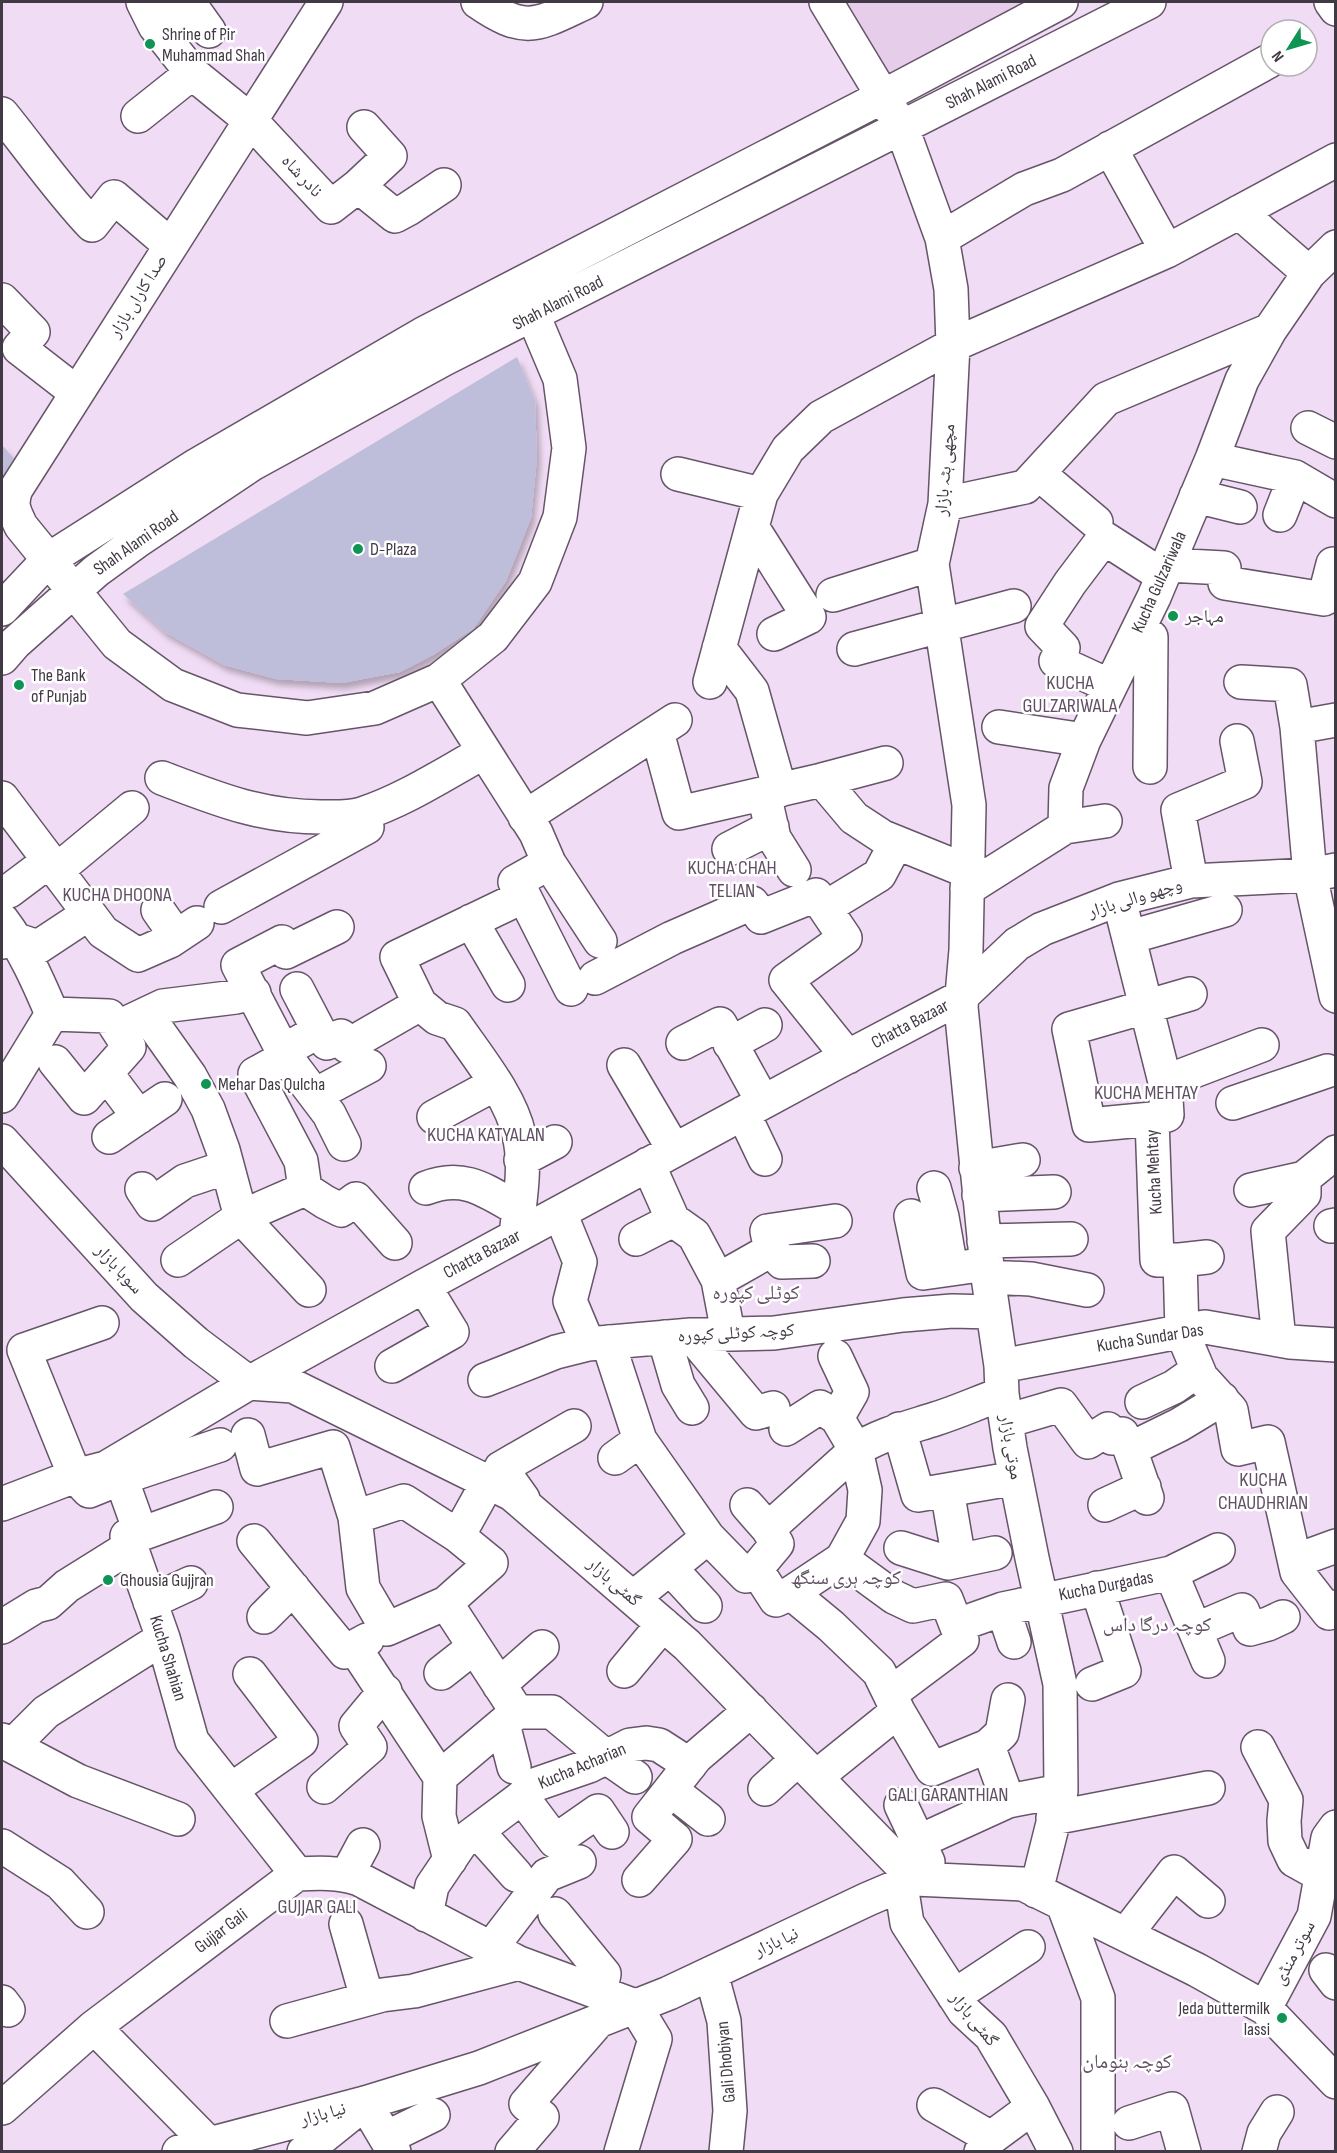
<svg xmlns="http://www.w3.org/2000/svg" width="1337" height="2153" viewBox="0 0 1337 2153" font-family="'Sofia Sans Condensed','Noto Naskh Arabic',sans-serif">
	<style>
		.built { fill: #e6cdea }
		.building { fill: #bebdda; filter: url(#shadow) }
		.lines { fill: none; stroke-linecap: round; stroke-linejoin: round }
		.minor-casing { stroke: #665469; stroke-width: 36 }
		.minor { stroke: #fff; stroke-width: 33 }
		.poi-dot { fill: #0e9453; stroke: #fff; stroke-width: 2 }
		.labels { text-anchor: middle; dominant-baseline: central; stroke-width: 5; stroke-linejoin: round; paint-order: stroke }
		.poi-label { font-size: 18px; fill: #413943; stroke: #fff; text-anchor: start }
		.street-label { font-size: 18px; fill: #413943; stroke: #fff }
		.neighbourhood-label { font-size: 20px; fill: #614f64; stroke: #fff }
	</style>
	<defs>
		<filter id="shadow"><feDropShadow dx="3.5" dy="6" stdDeviation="3" flood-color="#0004"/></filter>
	</defs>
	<rect width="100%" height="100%" fill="#f1dcf5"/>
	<path class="built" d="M823 2H1059L875 98Z"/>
	<path class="building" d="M517 357 535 401 537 458 531 518 506 581 473 629 433 655 400 672 342 683 276 679 224 665 165 632 123 594Z
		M2 445 18 463 2 483Z"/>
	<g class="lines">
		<defs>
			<path id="minor" d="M143 2 155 26 192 73 251 121 331 207 358 186 395 216 408 209 444 185
				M326 2 16 489C10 505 14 511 21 526L117 644 173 685 237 710 307 718 375 708 439 680 493 637 535 582 560 517 569 448 560 379 533 315
				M478 2C526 35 537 25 586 2
				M826 2 902 128 942 238 951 289 953 345 945 504 932 564 969 805 966 950 961 1007 988 1277 1001 1366 1002 1394 1010 1448 1032 1558 1060 1684 1061 1791 1036 1891
				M1331 2 1336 9
				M155 26 189 3 209 31
				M2 114C32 151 59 190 92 225L114 197 170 245
				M138 116 192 73
				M1110 148 1167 251
				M358 186 390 156 364 127
				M1239 212 1309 273
				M942 238 1024 189 1062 175 1269 61
				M2 300 33 332 19 348 77 393
				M1308 428 1336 442
				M1212 459 1295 477 1336 501
				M1038 473 1096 522
				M678 474 761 494
				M1196 496 1240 507
				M945 504 1025 487 1106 399 1270 330
				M1280 515 1295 477
				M752 527 809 617 774 634
				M1168 565 1224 568 1225 583 1324 599 1333 564
				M833 595 932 564
				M2 609 48 560 197 465 423 334 882 97 1061 2
				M1137 632 1151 637 1150 767
				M719 648 752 691 780 790
				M854 649 1014 606
				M2 658 15 643 96 571 140 539 252 464 444 359 1149 2
				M439 680 536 833 549 863 515 882 524 896 397 957 420 1004 437 1018 455 1024C477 1056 511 1097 519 1135 527 1167 519 1204 516 1236
				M710 682 761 494 788 449 821 417 953 345 1167 251 1336 160
				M1241 682 1290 685 1297 727 1310 875 1336 996
				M1110 686 1056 661 1063 648 1042 626 1070 583 1104 538 1163 576
				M999 727 1084 740
				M1297 727 1336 720
				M657 732 679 813 822 780 854 818 883 837 967 871
				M162 778C217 799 261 817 321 817 334 817 349 818 362 814 405 800 444 774 484 752
				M822 780 886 763
				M764 794 774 838 794 870
				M2 798 103 932 138 955 170 941 197 923
				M525 817 675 720
				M1065 827 1105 821
				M729 849 772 827
				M549 863 600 941
				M56 871 132 808
				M1191 881 1178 810 1245 782 1237 741
				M967 889 1065 827 1066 788 1084 740 1154 597 1212 459 1242 380 1270 330 1309 273 1336 247
				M9 891 49 861
				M524 896 571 989
				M1119 899 1165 1082 1167 1115 1152 1119 1157 1260H1180L1182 1332 1201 1377 1231 1410 1238 1449 1268 1442 1297 1572 1329 1613 1336 1607
				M221 907 367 827 359 815
				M825 908 879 875 896 843
				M158 910 174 933 170 941
				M2 920C24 949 38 981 52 1014L2 1096
				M471 921 508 985
				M337 927 286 952 282 942 238 965 286 1057 329 1114 344 1144
				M1130 937 1225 910
				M3 942 17 940 38 947 88 914
				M595 978 672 938 752 903 761 917 816 895 845 938 786 980 848 1057
				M297 989 319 1031
				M52 1014 109 1016 129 1047 84 1098 55 1062
				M146 1014 190 1076 208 1109 223 1150 241 1217 309 1290
				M127 1023 163 1006 236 997 254 993
				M683 1043 720 1024 763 1102
				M730 1044 765 1025
				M283 1051 319 1031 327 1043 341 1036 347 1046 420 1004
				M286 1057 255 1074 301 1161 305 1189
				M624 1065 674 1150
				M106 1073 139 1117
				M1165 1082 1262 1045
				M315 1095 369 1066
				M1233 1103 1327 1071
				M743 1113 765 1159
				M434 1117 495 1084
				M1152 1119 1089 1125 1069 1029 1190 994
				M109 1137 165 1099
				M2 1141 144 1297 196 1343 249 1383
				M521 1160 555 1142
				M648 1164 673 1220 694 1235 718 1280 728 1333
				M976 1168 1023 1160
				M426 1188C464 1173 486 1191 518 1209
				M934 1188 942 1217 951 1269
				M142 1189 152 1204 185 1181 227 1167
				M1251 1190 1304 1178
				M979 1195 1054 1192
				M560 1213 580 1262 570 1301 588 1344
				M911 1216 923 1273 987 1264
				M1331 1226 1336 1225
				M636 1239 673 1220
				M984 1241 1071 1239
				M771 1250 782 1262 813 1261
				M178 1260 241 1217 305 1189 325 1202 341 1210 356 1199 395 1243
				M1180 1260 1207 1257
				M988 1277 1031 1279 1087 1290
				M718 1280 771 1250 767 1231 835 1221
				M691 1335 756 1413 773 1408
				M664 1337 678 1385 692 1408
				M1279 1340 1268 1231 1304 1194V1178L1336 1152
				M608 1342 640 1440 708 1537 746 1576 756 1569 777 1544 768 1529 856 1450C881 1434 907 1428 935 1419 958 1412 979 1402 1002 1394
				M24 1350 75 1476 89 1491 121 1478 141 1534 127 1536 163 1638 192 1741 297 1874
				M24 1350 102 1323
				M835 1356 852 1392 837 1418
				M392 1366 452 1332 424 1286
				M1001 1366 1205 1327 1290 1342 1336 1345
				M485 1380 556 1352 588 1344 691 1335 774 1333 903 1315 952 1311 993 1312
				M249 1383 293 1386 512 1494 687 1645 915 1879
				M1142 1402 1174 1387 1198 1370
				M1007 1421 1061 1405 1088 1442 1108 1429 1112 1438 1122 1434 1130 1449
				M786 1429 820 1407 837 1418 856 1450 865 1490 863 1521 842 1559
				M899 1429 918 1495 947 1490 959 1560
				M248 1435 257 1469 333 1447 355 1517 363 1588 387 1629 446 1603 491 1563 458 1536 404 1501 355 1517
				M615 1458 640 1440
				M121 1478 220 1445
				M947 1490 1016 1478
				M1147 1498 1130 1449 1179 1425 1222 1399
				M523 1499 501 1468 574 1426
				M2 1504 75 1476 106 1468 249 1383 424 1286 830 1066 961 997 1017 944 1042 929 1119 899 1191 881 1310 875 1336 870
				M747 1505 768 1529
				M1105 1505 1144 1487
				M141 1534 216 1507
				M458 1536 488 1482
				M254 1541 345 1652 367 1640
				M901 1548 948 1563 995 1553
				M1295 1561 1336 1546
				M670 1568 705 1606
				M756 1569 776 1600 791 1593 831 1626 879 1672 898 1711 932 1769 988 1746 1008 1801
				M1171 1573 1208 1661
				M791 1593 842 1559 894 1597 913 1606 946 1599 962 1640 890 1694
				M633 1598 708 1537
				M150 1602 191 1583
				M1003 1609 1014 1642
				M264 1617 293 1588
				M958 1625 1003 1609 1171 1573 1218 1550
				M2 1627 36 1606 48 1603 67 1586 131 1546
				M1195 1630 1242 1610 1250 1629 1268 1624 1283 1617
				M354 1647 440 1777 517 1712 446 1603
				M624 1671 663 1624
				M441 1673 474 1647
				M1092 1684 1124 1671 1097 1588
				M499 1685 542 1647
				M517 1712H552L605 1756 635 1777
				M503 1724 514 1767
				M2 1740 12 1746 46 1712 163 1638
				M12 1746 78 1781 178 1819
				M988 1746 1002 1733 1008 1700
				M1258 1747 1286 1800 1284 1821 1285 1841 1294 1860 1321 1875
				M440 1777 439 1816 450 1860
				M816 1777 898 1711
				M324 1787 370 1747 356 1726 385 1691
				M765 1789 798 1759
				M231 1790 301 1741 250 1674
				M671 1790 708 1819
				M522 1797 555 1841 598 1811 612 1832
				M901 1805 928 1862
				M1053 1818 1208 1788
				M477 1831 516 1875
				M918 1842 1008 1801 1061 1791
				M2 1846 60 1883 87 1912
				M347 1875 363 1845
				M639 1880 675 1839 649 1817 696 1757 751 1710
				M901 1885 907 1923 964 2011 991 2036 1033 2107 1056 2152
				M1063 1904 1098 1998V2152
				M555 1914 604 1974 600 1993
				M426 1915 432 1886 461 1843 522 1797 534 1785 589 1766 630 1745 646 1743 659 1745 690 1765
				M346 1924 367 1998
				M1126 1934 1174 1872 1208 1901
				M491 1948 547 1875 579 1862
				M1326 1970 1336 1983
				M711 1973 724 2021 730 2111 726 2152
				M954 1996 1028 1947
				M2 2002 8 2010
				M1265 2008 1314 1916 1328 1838 1336 1827
				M287 2021 382 1995 414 1991 519 1963
				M94 2027 217 2152
				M934 2105 991 2138
				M2 2108 94 2027 297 1874C318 1873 339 1872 359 1879L519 1963 635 2006 655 2039 621 2152
				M1129 2123 1172 2109 1184 2152
				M386 2138 433 2115
				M179 2152 365 2103 479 2068 669 1993 868 1899 915 1879 1023 1884 1197 1970 1265 2008 1336 2082
				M304 2152 365 2103 394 2152
				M512 2152 542 2117 526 2104 594 2026
				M981 2152 991 2138 1033 2107
				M1259 2152 1264 2133 1277 2112"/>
		</defs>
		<use href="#minor" class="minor-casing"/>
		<use href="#minor" class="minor"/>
	</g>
	<g class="poi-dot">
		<circle cx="150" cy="44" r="6"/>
		<circle cx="358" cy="549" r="6"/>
		<circle cx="1173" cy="616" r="6"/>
		<circle cx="19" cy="685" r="6"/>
		<circle cx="206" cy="1084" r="6"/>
		<circle cx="108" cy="1580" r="6"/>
		<circle cx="1282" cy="2018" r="6"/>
	</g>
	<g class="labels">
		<g class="poi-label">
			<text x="162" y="34">Shrine of Pir<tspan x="162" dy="21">Muhammad Shah</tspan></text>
			<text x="370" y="549">D-Plaza</text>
			<text x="1185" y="616">مہاجر</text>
			<text x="31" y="675">The Bank<tspan x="31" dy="21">of Punjab</tspan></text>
			<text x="218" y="1084">Mehar Das Qulcha</text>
			<text x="120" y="1580">Ghousia Gujjran</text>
			<text x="1270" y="2008" text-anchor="end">Jeda buttermilk<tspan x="1270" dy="21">lassi</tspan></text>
		</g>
		<g class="street-label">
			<text transform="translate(991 82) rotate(-27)">Shah Alami Road</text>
			<text transform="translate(302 176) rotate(47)">نادر شاہ</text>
			<text transform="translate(138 296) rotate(-58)">صدا کاراں بازار</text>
			<text transform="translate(558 303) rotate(-27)">Shah Alami Road</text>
			<text transform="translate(945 470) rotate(-85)">مچھی ہٹہ بازار</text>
			<text transform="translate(136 543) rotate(-35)">Shah Alami Road</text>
			<text transform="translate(1159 582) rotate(-66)">Kucha Gulzariwala</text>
			<text transform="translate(1135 898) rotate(-17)">وچھو والی بازار</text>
			<text transform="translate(910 1024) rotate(-28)">Chatta Bazaar</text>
			<text transform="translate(1154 1172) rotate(-93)">Kucha Mehtay</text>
			<text transform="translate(482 1254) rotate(-28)">Chatta Bazaar</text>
			<text transform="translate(119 1269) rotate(47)">سوہا بازار</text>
			<text transform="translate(736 1333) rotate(-3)">کوچہ کوٹلی کپورہ</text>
			<text transform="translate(1150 1338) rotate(-9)">Kucha Sundar Das</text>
			<text transform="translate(1011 1447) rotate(80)">موتی بازار</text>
			<text transform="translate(614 1582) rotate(41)">گمٹی بازار</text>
			<text transform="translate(1106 1586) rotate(-11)">Kucha Durgadas</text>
			<text transform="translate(168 1658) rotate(73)">Kucha Shahian</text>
			<text transform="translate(582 1766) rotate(-23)">Kucha Acharian</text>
			<text transform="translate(221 1931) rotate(-37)">Gujjar Gali</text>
			<text transform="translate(776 1942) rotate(-25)">نیا بازار</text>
			<text transform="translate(1294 1953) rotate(-62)">سوتر منڈی</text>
			<text transform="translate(974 2019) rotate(51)">گمٹی بازار</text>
			<text transform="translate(726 2062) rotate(-95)">Gali Dhobiyan</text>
			<text transform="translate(323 2114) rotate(-15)">نیا بازار</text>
		</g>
		<g class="neighbourhood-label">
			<text x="1070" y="683">KUCHA<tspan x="1070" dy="23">GULZARIWALA</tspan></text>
			<text x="732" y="868">KUCHA CHAH<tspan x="732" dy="23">TELIAN</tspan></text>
			<text x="117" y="895">KUCHA DHOONA</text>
			<text x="1146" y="1093">KUCHA MEHTAY</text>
			<text x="486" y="1135">KUCHA KATYALAN</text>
			<text x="756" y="1293">کوٹلی کپورہ</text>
			<text x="1263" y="1480">KUCHA<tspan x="1263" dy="23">CHAUDHRIAN</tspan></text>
			<text x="846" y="1578">کوچہ ہری سنگھ</text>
			<text x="1157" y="1625">کوچہ درگا داس</text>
			<text x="948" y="1795">GALI GARANTHIAN</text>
			<text x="317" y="1907">GUJJAR GALI</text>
			<text x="1127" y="2062">کوچہ ہنومان</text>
		</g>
	</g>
	<rect width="1337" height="2153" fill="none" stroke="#413943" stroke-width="6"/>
	<g transform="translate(1289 48) rotate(233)"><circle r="28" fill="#ffffff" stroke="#b3b0b4" stroke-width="1.5"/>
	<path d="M0-4.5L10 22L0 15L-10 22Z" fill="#0e9453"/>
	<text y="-9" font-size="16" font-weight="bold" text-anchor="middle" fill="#413943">N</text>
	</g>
</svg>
